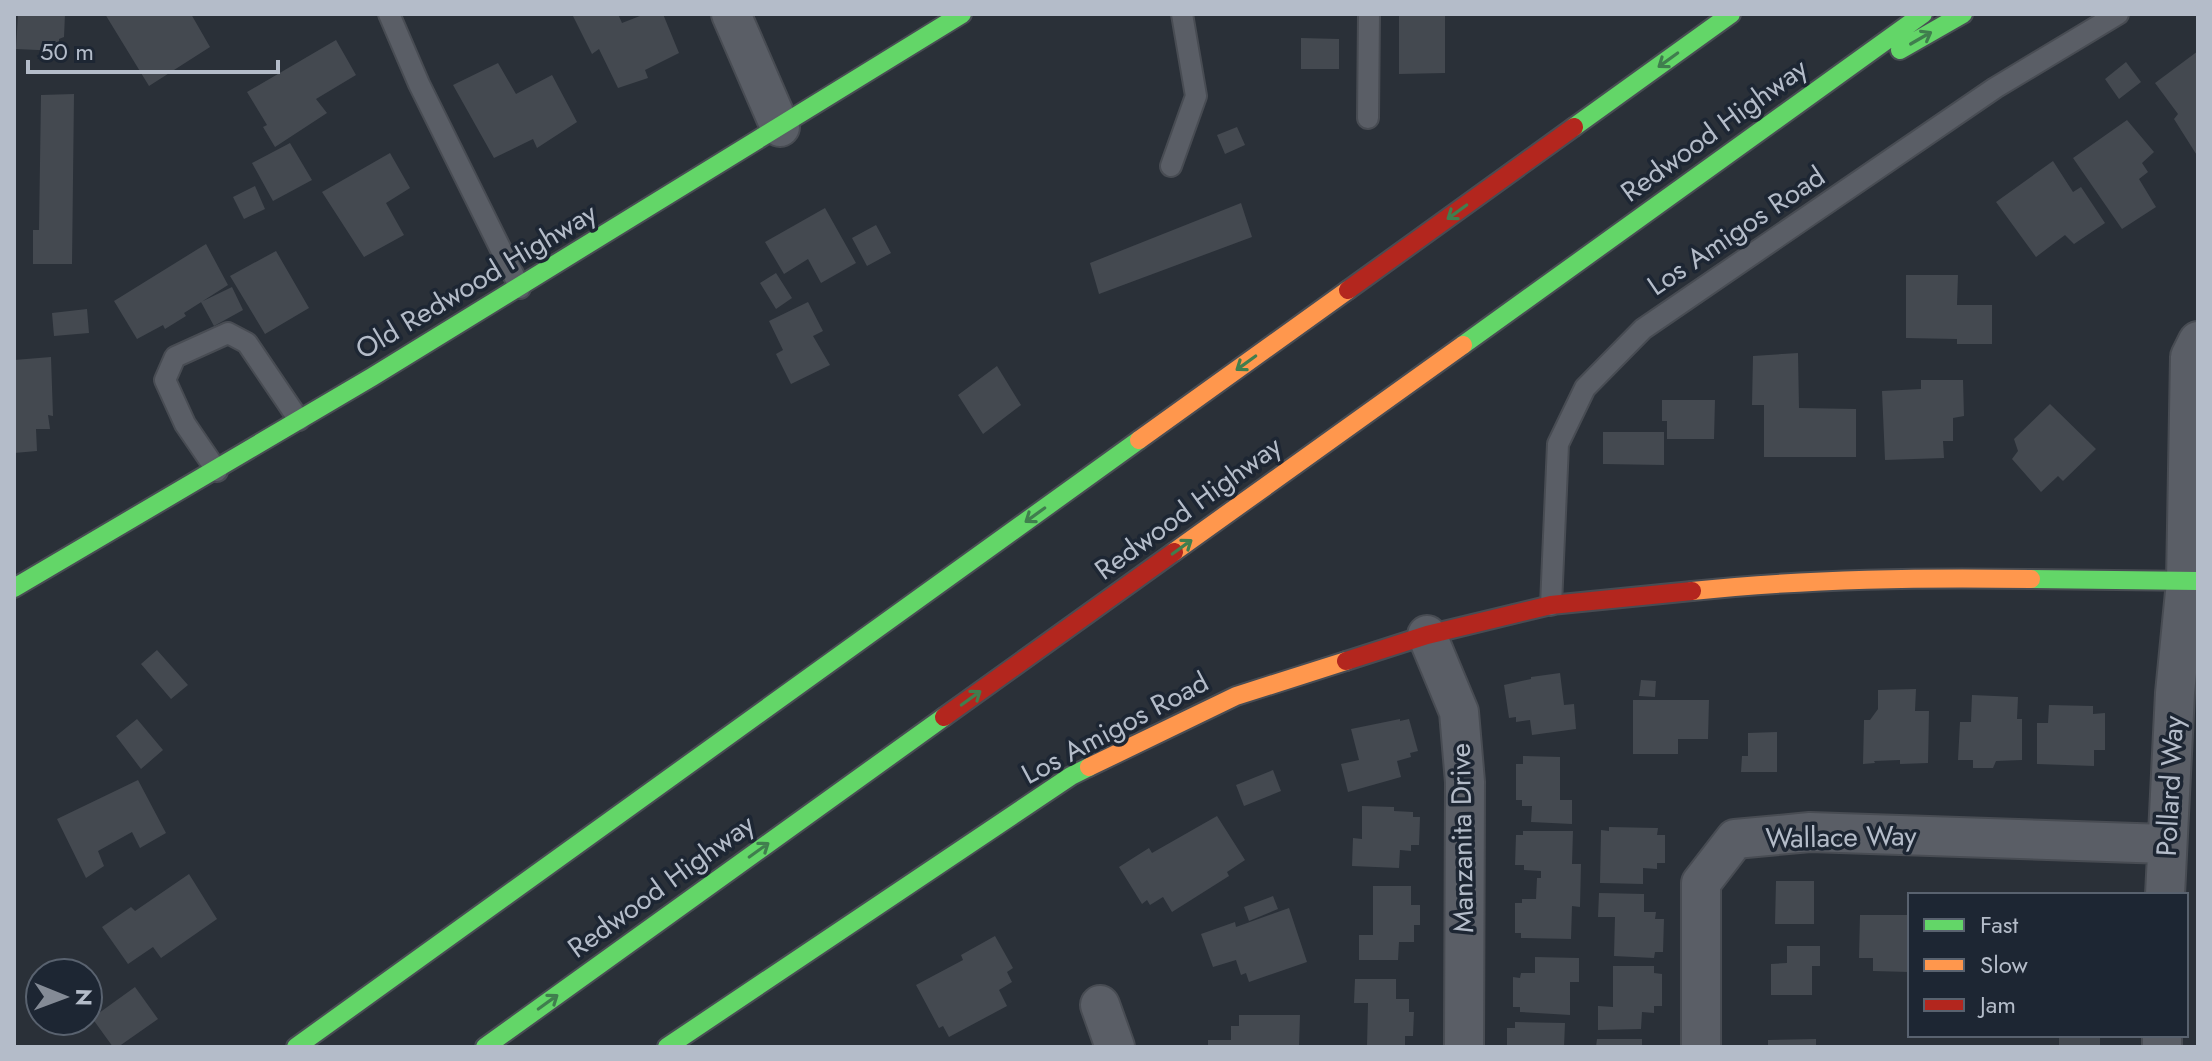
<svg xmlns="http://www.w3.org/2000/svg" width="2212" height="1061" viewBox="0 0 2212 1061" font-family="Jost,sans-serif">
	<style>
		.building { fill: #444950 }
		.lines { fill: none; stroke-linecap: round; stroke-linejoin: round }
		.lane-casing { stroke: #484c53; stroke-width: 24 }
		.street-casing { stroke: #484c53; stroke-width: 42 }
		.fast-casing { stroke: #484c53; stroke-width: 22 }
		.slow-casing { stroke: #484c53; stroke-width: 22 }
		.jam-casing { stroke: #484c53; stroke-width: 22 }
		.lane { stroke: #5a5e66; stroke-width: 20 }
		.street { stroke: #5a5e66; stroke-width: 38 }
		.fast { stroke: #63d668; stroke-width: 18 }
		.slow { stroke: #ff974d; stroke-width: 18 }
		.jam { stroke: #b3261e; stroke-width: 18 }
		.oneway { stroke: #407e4e }
		.labels { text-anchor: middle; dominant-baseline: central; stroke-width: 7; stroke-linejoin: round; paint-order: stroke }
		.street-label { font-size: 28px; fill: #b4bcc9; stroke: #1d2633 }
	</style>
	<rect width="100%" height="100%" fill="#2a3038"/>
	<path class="building" d="M18 14H65L64 37 59 39V51L16 49Z
		M105 14H191L210 47 149 86Z
		M572 14H618L622 23 645 14H663L679 53 645 70 648 78 618 88 599 49 592 54Z
		M1399 14H1445V73L1399 74Z
		M1301 38 1339 39V69H1301Z
		M336 40 356 75 316 99 327 113 275 147 263 127 267 125 247 92Z
		M2198 51V157L2174 119 2178 114 2155 83Z
		M2126 62 2141 82 2119 99 2105 79Z
		M498 63 516 94 552 75 577 122 537 148 533 139 494 158 453 85Z
		M74 94 72 264H33V230H39L41 95Z
		M2127 120 2154 152 2142 163 2148 172 2139 179 2156 207 2122 229 2073 158Z
		M1237 127 1245 145 1225 154 1217 135Z
		M290 143 312 180 273 201 252 163Z
		M390 153 410 188 386 203 404 235 364 257 322 192Z
		M2053 161 2073 192 2081 187 2105 223 2074 244 2065 235 2036 257 1996 202Z
		M255 186 265 209 244 219 233 197Z
		M1241 203 1252 237 1099 294 1090 263Z
		M825 208 856 263 821 283 808 259 784 274 765 242Z
		M876 225 891 253 867 266 852 238Z
		M206 244 228 285 184 313 186 316 165 329 163 325 137 339 114 301Z
		M276 251 309 308 265 334 230 276Z
		M776 273 792 298 776 309 760 283Z
		M1906 275H1958L1957 305H1992V344H1957V339L1906 338Z
		M232 287 243 310 214 326 201 302Z
		M808 302 823 331 813 336 830 365 791 384 776 354 783 350 769 321Z
		M87 309 89 333 54 336 52 313Z
		M1798 353 1799 408 1856 409V457H1764V405H1752L1753 356Z
		M51 357 53 416 48 415 50 429H36L37 451 14 453V360Z
		M997 366 1021 405 983 434 958 395Z
		M1921 380H1963L1964 416 1953 418V441H1943L1944 458 1885 460 1882 391 1921 389Z
		M1662 400H1715L1714 439H1667V421H1662Z
		M2050 404 2096 449 2063 481 2058 476 2041 492 2012 459 2018 451 2014 439Z
		M1603 432H1664V465L1603 464Z
		M157 650 188 685 171 699 141 664Z
		M1560 673 1564 705 1574 704 1576 729 1532 735 1530 720 1516 722V717L1509 718 1504 685 1531 679V677Z
		M1641 680 1656 681 1655 697 1639 696Z
		M1916 689 1915 711H1929L1928 763 1900 764V760L1874 761 1875 763 1863 764 1864 720H1870L1878 709V690Z
		M1972 695 2018 697 2017 719H2022V760L1996 761 1993 768H1973V760H1958L1960 722H1971Z
		M1633 700H1709L1708 739H1678V754H1633Z
		M2049 705 2093 706V714L2105 713V750H2094V766L2037 764V723H2048Z
		M137 719 163 750 141 769 116 736Z
		M1400 719V721L1409 719 1418 751 1410 753 1411 757 1397 761 1401 777 1348 792 1341 764 1359 760 1351 729Z
		M1777 732V772H1741L1742 756H1748V733Z
		M1523 756 1560 757V800H1572V824L1531 822 1532 806H1522V800H1516V764H1523Z
		M1273 770 1281 791 1244 806 1236 785Z
		M138 780 166 833 140 848 132 832 98 851 104 866 86 878 57 819Z
		M1362 806 1394 807V811L1413 812V817H1420L1419 845H1411V851L1400 850 1399 868 1352 866 1353 838 1362 839Z
		M1217 816 1245 860 1227 872 1229 876 1172 912 1163 897 1150 905 1147 900 1142 904 1119 867 1149 848 1152 853Z
		M1609 827 1658 828 1657 835H1665V863H1657V869L1643 868V884L1600 883 1601 830 1609 831Z
		M1523 831H1573L1572 864H1581L1580 907 1572 906 1571 939 1521 938V933H1515V903H1522V899H1536L1537 878H1541V871L1524 870V865H1515L1516 835H1523Z
		M189 874 217 919 161 958 153 947 128 964 102 927 131 907 135 911Z
		M1776 881H1814V924H1775Z
		M1373 886H1411V905H1420V925H1414V942H1399L1398 960H1359V935H1373Z
		M1599 893 1644 894V912H1656L1655 919H1664L1663 952H1655L1654 958 1614 956 1615 917H1598Z
		M1273 896 1278 909 1249 921 1244 907Z
		M1289 908 1307 962 1249 982 1246 973 1241 975 1236 960 1213 967 1201 934 1235 922 1236 927Z
		M1860 915H1910L1909 972 1873 971V958H1859Z
		M995 936 1013 968 1007 972 1012 982 999 990 1007 1006 949 1037 943 1026 939 1028 916 985 963 960 961 955Z
		M1787 946H1820V966H1812V995H1771V964L1787 963Z
		M1535 957 1579 958V982H1570V1015L1520 1012V1007H1513V977L1520 978 1521 973H1535Z
		M1613 966H1654V973L1662 974V1006H1654V1013L1642 1012 1641 1029 1598 1030V1006L1613 1007Z
		M1355 979H1396V999H1409V1012H1414L1413 1036H1405V1047H1367L1368 1003H1354Z
		M135 987 158 1019 118 1047H113L92 1018Z
		M1239 1015H1300L1299 1047H1208V1040H1231V1026H1239Z
		M1515 1022 1565 1023 1564 1047H1507V1028H1515Z
		M2059 1036 2100 1038V1047H2059Z
		M1597 1039H1642V1047H1596Z
		M1816 1039V1047H1768V1040Z"/>
	<g class="lines">
		<defs>
			<path id="lane" d="M389 14 419 84 520 288
				M1368 118 1369 14
				M1171 166 1196 96 1182 14
				M217 471 185 424 165 380 175 357 228 333 247 343 299 420
				M1551 605 1558 444 1585 388 1643 329 1995 88 2118 14"/>
			<path id="street" d="M731 14 780 127
				M1427 635 1459 712 1465 782 1464 1047
				M2165 895 2175 693 2186 582 2190 357 2198 341
				M1100 1005 1115 1047
				M1701 1047V883L1735 839 1810 832 2166 844
				M2162 1047V1035"/>
			<path id="fast" d="M1900 50 1963 14
				M1574 127 1731 14
				M1463 345 1923 14
				M2031 579 2198 581
				M14 588 372 377 962 14
				M296 1047 1139 440
				M485 1047 944 717
				M667 1047 1071 776 1089 767"/>
			<path id="slow" d="M1139 440 1348 290
				M1174 552 1463 345
				M1692 591C1805 579 1917 577 2031 579
				M1089 767 1236 696 1346 661"/>
			<path id="jam" d="M1348 290 1574 127
				M1346 661 1427 635 1551 605 1692 591
				M944 717 1174 552"/>
		</defs>
		<use href="#lane" class="lane-casing"/>
		<use href="#street" class="street-casing"/>
		<use href="#fast" class="fast-casing"/>
		<use href="#slow" class="slow-casing"/>
		<use href="#jam" class="jam-casing"/>
		<use href="#lane" class="lane"/>
		<use href="#street" class="street"/>
		<use href="#fast" class="fast"/>
		<use href="#slow" class="slow"/>
		<use href="#jam" class="jam"/>
	</g>
	<defs><path id="oneway-shaft" d="M-6 0H5M1.5-3L5.5 0L1.5 3" fill="none" stroke-width="1.6" stroke-linecap="round" stroke-linejoin="round" transform="scale(2)"/></defs>
	<g class="oneway">
		<use href="#oneway-shaft" transform="translate(1921 38) rotate(-30)"/>
		<use href="#oneway-shaft" transform="translate(1668 60) rotate(144)"/>
		<use href="#oneway-shaft" transform="translate(1457 212) rotate(144)"/>
		<use href="#oneway-shaft" transform="translate(1246 363) rotate(144)"/>
		<use href="#oneway-shaft" transform="translate(1035 515) rotate(144)"/>
		<use href="#oneway-shaft" transform="translate(1182 547) rotate(-36)"/>
		<use href="#oneway-shaft" transform="translate(971 698) rotate(-36)"/>
		<use href="#oneway-shaft" transform="translate(759 850) rotate(-36)"/>
		<use href="#oneway-shaft" transform="translate(548 1002) rotate(-36)"/>
	</g>
	<g class="labels">
		<g class="street-label">
			<text transform="translate(1714 130) rotate(-36)">Redwood Highway</text>
			<text transform="translate(1736 231) rotate(-34)">Los Amigos Road</text>
			<text transform="translate(476 281) rotate(-31)">Old Redwood Highway</text>
			<text transform="translate(1188 508) rotate(-36)">Redwood Highway</text>
			<text transform="translate(1115 728) rotate(-28)">Los Amigos Road</text>
			<text transform="translate(2170 786) rotate(-87)">Pollard Way</text>
			<text transform="translate(1841 837) rotate(-1)">Wallace Way</text>
			<text transform="translate(1462 838) rotate(-91)">Manzanita Drive</text>
			<text transform="translate(661 886) rotate(-36)">Redwood Highway</text>
		</g>
	</g>
	<rect width="2212" height="1061" fill="none" stroke="#b4bcc9" stroke-width="32"/>
	<rect x="1908" y="893" width="280" height="144" fill="#1d2633" stroke="#59626f" stroke-width="2"/>
	<rect x="1924" y="919" width="40" height="12" fill="#63d668" stroke="#59626f" stroke-width="2"/>
	<text x="1980" y="933" font-size="24" fill="#b4bcc9">Fast</text>
	<rect x="1924" y="959" width="40" height="12" fill="#ff974d" stroke="#59626f" stroke-width="2"/>
	<text x="1980" y="973" font-size="24" fill="#b4bcc9">Slow</text>
	<rect x="1924" y="999" width="40" height="12" fill="#b3261e" stroke="#59626f" stroke-width="2"/>
	<text x="1980" y="1013" font-size="24" fill="#b4bcc9">Jam</text>
	<g transform="translate(64 997) rotate(91)"><circle r="38" fill="#1d2633" stroke="#59626f" stroke-width="2"/>
	<path d="M0-6L14 30L0 20L-14 30Z" fill="#848b96"/>
	<text y="-12" font-size="22" font-weight="bold" text-anchor="middle" fill="#b4bcc9">N</text>
	</g>
	<path d="M28 60v12h250v-12" fill="none" stroke="#b4bcc9" stroke-width="4"/>
	<text x="40" y="60" font-size="24" fill="#b4bcc9" stroke="#1d2633" stroke-width="6" paint-order="stroke">50 m</text>
</svg>
